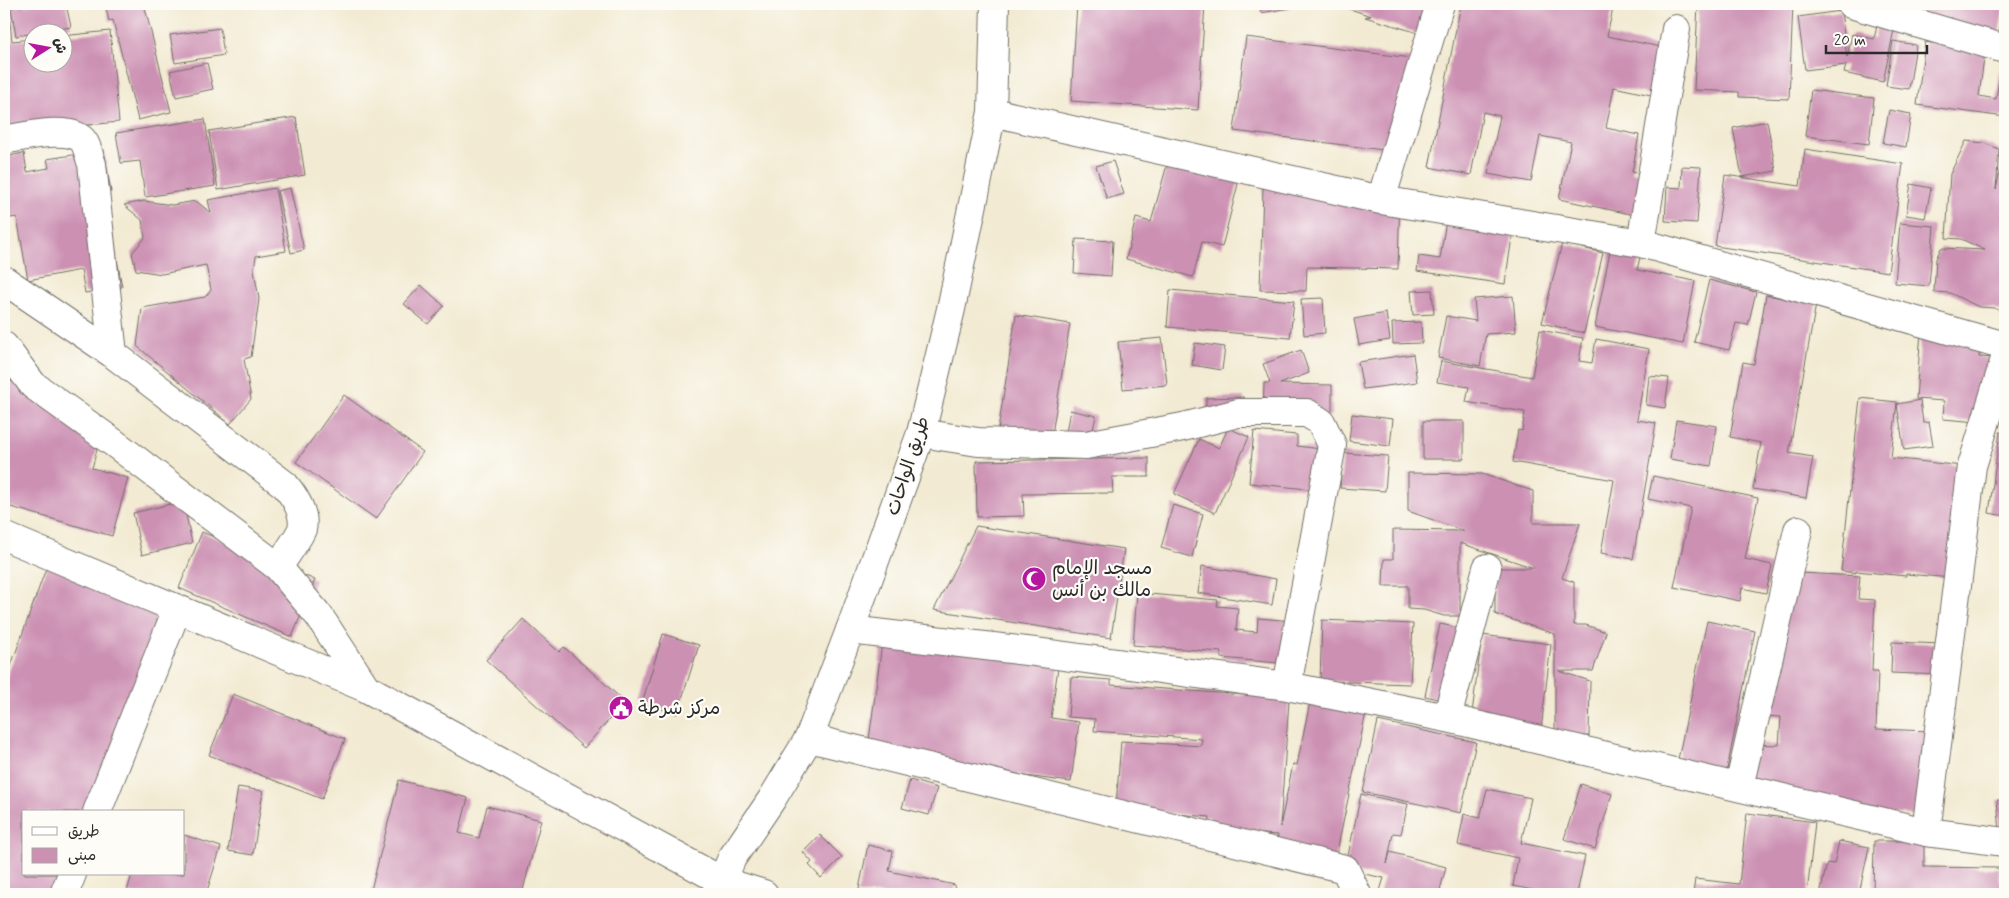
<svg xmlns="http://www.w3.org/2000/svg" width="2009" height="898" viewBox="0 0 2009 898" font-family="Mynerve,'Playpen Sans Arabic',sans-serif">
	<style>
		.building { fill: #cc90b3 }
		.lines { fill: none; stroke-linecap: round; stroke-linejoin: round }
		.minor-casing { stroke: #716e65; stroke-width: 30 }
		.major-casing { stroke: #716e65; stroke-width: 30 }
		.minor { stroke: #fff; stroke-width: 28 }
		.major { stroke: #fff; stroke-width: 28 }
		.labels { text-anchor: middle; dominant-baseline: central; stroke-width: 4.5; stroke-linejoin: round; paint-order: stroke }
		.street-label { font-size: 19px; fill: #2b2b2b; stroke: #fdfcf7 }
		.poi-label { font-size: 19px; fill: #2b2b2b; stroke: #fdfcf7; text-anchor: start }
	</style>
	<rect width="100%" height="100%" fill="#fdfcf7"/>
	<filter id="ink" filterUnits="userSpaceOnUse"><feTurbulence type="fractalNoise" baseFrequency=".02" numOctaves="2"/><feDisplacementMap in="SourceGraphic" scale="10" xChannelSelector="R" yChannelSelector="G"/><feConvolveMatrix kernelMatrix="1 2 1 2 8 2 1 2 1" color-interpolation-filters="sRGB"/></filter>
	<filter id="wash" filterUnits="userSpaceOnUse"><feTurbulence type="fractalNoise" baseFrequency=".0096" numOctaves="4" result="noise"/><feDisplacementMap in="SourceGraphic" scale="20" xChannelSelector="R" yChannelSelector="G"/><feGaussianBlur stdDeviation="1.12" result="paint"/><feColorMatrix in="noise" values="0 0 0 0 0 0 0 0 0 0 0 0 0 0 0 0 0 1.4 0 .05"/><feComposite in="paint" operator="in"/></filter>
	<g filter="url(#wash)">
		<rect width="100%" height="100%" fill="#f2ead2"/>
		<g id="blocks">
			<path class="building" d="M4 4H8L12 41 32 39V62H62V36L110 31 119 122 4 133Z
				M33 4H66L71 27 16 36 11 8Z
				M105 4H144L171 112 138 120 113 20 109 21Z
				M1077 4H1205L1198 110 1071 101Z
				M1260 4H1290L1289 8 1261 13Z
				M1346 4H1435L1425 35 1365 17 1371 16 1347 8Z
				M1461 4H1614L1607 36 1661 47 1651 95 1614 87 1606 128 1639 135 1632 172 1655 177 1635 215 1559 199 1571 142 1540 136 1531 182 1488 174 1500 116 1483 112 1471 175 1429 167Z
				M1698 4H1793L1789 99 1739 97V92L1694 90Z
				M1912 4H2005L1997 41 1908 21Z
				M1841 11 1847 58 1852 34 1874 39 1878 21 1895 25 1883 82 1844 73 1846 65 1805 70 1798 17Z
				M220 28 224 55 175 63 170 35Z
				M1246 37 1411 58 1399 152 1234 131Z
				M1893 41 1916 45 1909 89 1886 86Z
				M1925 42 1985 51 1979 96 1996 99 2001 67 2005 68V117L1917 105Z
				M207 63 213 89 176 97 170 71Z
				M1811 90 1874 98 1869 144 1805 136Z
				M1889 110 1911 114 1906 147 1883 143Z
				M296 117 305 175 218 190 209 131Z
				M205 119 215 186 145 197 140 161 121 163 116 133Z
				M1767 121 1776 171 1742 177 1733 128Z
				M1966 141 1984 143 1999 149 1996 190 2000 170 2005 171V313L1994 308 1979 307 1950 293 1934 292 1936 259 1941 248 1985 250 1961 239 1946 238 1950 174Z
				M1805 149 1903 164 1888 272 1715 246 1725 175 1800 186Z
				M104 150 111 192 85 196 111 226 122 287 85 293 81 270 28 280 17 217 4 219V157L24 153 27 172 49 168 47 159Z
				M1170 154 1241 172 1222 247 1202 242 1193 277 1126 259 1136 218 1151 222Z
				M1113 161 1124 194 1107 199 1096 166Z
				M1682 166 1701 167 1697 223 1665 221 1667 187 1681 188Z
				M1911 184 1931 188 1925 218 1906 215Z
				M1263 187 1400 190 1398 269 1307 267 1306 291 1260 290Z
				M275 188 286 251 256 256 254 270 259 299 251 357 244 359 251 399 230 424 137 346 142 308 205 297 211 290 206 265 162 274 136 270 132 253 145 238 142 220 124 205 144 201 172 205 196 201 211 213 208 200Z
				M290 188 304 250 291 253 277 191Z
				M1446 220 1513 230 1505 284 1417 271 1419 256 1440 259Z
				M1900 223 1934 226 1929 286 1895 283Z
				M1076 239 1113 241 1111 276 1074 273Z
				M1562 243 1603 253 1584 333 1542 323Z
				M1610 251 1640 257 1637 270 1695 281 1683 344 1595 327Z
				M1709 280 1756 292 1748 325 1736 323 1729 350 1694 342Z
				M421 285 444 306 428 324 404 304Z
				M1170 290 1294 301 1290 338 1167 327Z
				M1432 290 1434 314 1413 315 1411 291Z
				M1766 295 1816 304 1789 453 1813 457 1806 498 1753 489 1761 443 1730 437 1743 362 1754 364Z
				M1513 296 1516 332 1486 334 1480 366 1438 358 1446 316 1476 321 1474 299Z
				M1323 298 1325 333 1304 335 1301 299Z
				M1386 313 1390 340 1359 345 1354 319Z
				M1016 315 1070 324 1049 452 996 443Z
				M1421 322 1422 343 1393 344 1392 323Z
				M1540 330 1583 338 1579 361 1592 363 1596 339 1649 349 1637 420 1656 423 1633 559 1601 553 1614 480 1513 462 1518 430 1522 431 1525 412 1466 402 1469 387 1437 382 1441 361 1532 377Z
				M1921 331 1980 336 1979 357 1994 358 1990 423 1943 419 1944 401 1916 399Z
				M1162 338 1167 385 1123 389 1118 342Z
				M1195 343 1225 347 1222 370 1192 365Z
				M1301 350 1309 373 1280 384 1332 385V416L1263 415 1264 383H1270L1263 364Z
				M1413 354 1417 382 1363 389 1358 362Z
				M1649 376 1669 378 1665 408 1646 405Z
				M4 379 51 393 103 427 92 468 128 478 112 536 4 505Z
				M344 395 423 452 376 519 296 462Z
				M1244 397V422H1206V398Z
				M1860 398 1897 402 1891 458 1962 466 1963 579 1906 574V576L1856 571V573L1841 571Z
				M1920 400 1923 423 1929 422 1933 446 1904 450 1897 404Z
				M1070 410 1096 416 1090 443 1065 438Z
				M1352 414 1393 419 1390 446 1349 441Z
				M1676 420 1717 426 1711 466 1670 459Z
				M1423 421H1464V459H1423Z
				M1228 428 1249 437 1215 513 1174 494 1199 439 1219 448Z
				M1254 431 1297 435V446L1321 449 1317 490 1249 483Z
				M2000 432 2005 433V516L1989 513Z
				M1343 453 1388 456 1385 491 1340 488Z
				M1149 458V477H1112L1113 493 1023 494 1024 516 977 517 976 461Z
				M1408 473 1482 474 1533 491V523H1580L1562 578 1574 582V625H1586L1606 632 1593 671H1559L1590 681 1589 736H1555V634L1495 614V568H1534L1460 543V611L1474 616H1444L1424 610 1408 609V586H1383L1384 559H1393V530L1464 531 1408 511Z
				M1653 476 1758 498 1745 559 1772 565 1766 593 1742 588 1740 601 1674 587 1691 508 1648 499Z
				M183 501 192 543 142 555 133 513Z
				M1173 505 1203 514 1192 557 1161 548Z
				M976 526 1124 549 1111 638 934 610Z
				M202 532 315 580 292 637 179 588Z
				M49 560 167 602 91 812H34L29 810 28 812H24V874H60L53 894H4V685Z
				M1202 566 1276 579 1272 605 1198 593Z
				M1779 572 1860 576 1858 599 1875 600 1872 671H1878L1876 729 1931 731 1927 816 1838 811 1746 793 1748 744 1779 745 1781 717 1762 716Z
				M1137 593 1218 600 1217 606 1238 608 1236 630 1257 632 1258 618 1305 622 1301 665 1221 658V652L1133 645Z
				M523 619 559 652 564 647 625 702 584 748 486 660Z
				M1322 620 1413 624 1410 684 1320 681Z
				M1707 621 1755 631 1725 779 1676 769Z
				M1440 624 1474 631 1458 704 1425 696Z
				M663 634 699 645 677 714 642 703Z
				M1482 635 1551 644 1541 730 1471 721Z
				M883 636 1059 660 1051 718 1079 722 1071 782 867 755Z
				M1892 642 1942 644V675L1891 673Z
				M1071 677 1111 680V685L1245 695 1246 684 1290 687 1280 827 1293 764 1297 765 1311 697 1367 708 1334 866 1275 854 1278 835 1209 830 1210 817 1143 811 1115 819 1121 741 1201 746 1202 739 1094 731 1095 719 1068 717Z
				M233 694 345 739 322 799 209 755Z
				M1378 721 1476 742 1461 813 1363 792Z
				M399 780 468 798 459 833 479 838 487 806 541 820 522 894H370Z
				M910 780 937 788 929 815 902 808Z
				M1581 784 1612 794 1595 849 1564 839Z
				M238 787 263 791 253 855 228 851Z
				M1487 789 1531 798 1521 843 1585 856 1577 894H1552L1513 886 1518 858 1458 845 1464 814 1480 818Z
				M1361 794 1408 804 1401 834 1393 833 1387 864 1390 852 1446 867 1439 894H1379L1384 878 1345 870Z
				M1997 800H2005V831H2000Z
				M1747 813 1815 822 1807 894H1693L1695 879 1739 884Z
				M184 835 221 847 206 894H134L127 892 132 874H184Z
				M820 835 842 857 821 878 809 865 812 862 803 852Z
				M1839 841 1869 847 1859 894H1820L1827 863 1834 864Z
				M1874 841H1924V867L1999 868V880H2005V894H1873Z
				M868 845 893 851 889 871 955 885 953 894H858Z"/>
		</g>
	</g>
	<g filter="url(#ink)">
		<use href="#blocks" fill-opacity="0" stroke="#716e65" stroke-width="1"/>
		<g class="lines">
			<defs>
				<path id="minor" d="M1851 4 2005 49
					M992 112 1381 200 1641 243 2005 346
					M4 140C22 137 73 124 84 142 88 148 89 157 92 164L113 354
					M1381 200 1440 4
					M1641 243 1676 29
					M4 280 113 354 285 485C294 496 306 513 302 529 299 537 284 558 278 567
					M4 346 33 385 114 443 278 567 319 616 366 688
					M921 433 978 442 1086 445 1183 427 1238 413H1307L1321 422 1332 445 1287 686
					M4 536 366 688 722 881 764 894
					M850 630 1035 652 1287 686 1447 718 1926 832 2005 842
					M1447 718 1487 568
					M809 738 1345 869 1357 894
					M1739 787 1798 530
					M97 812 177 609
					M1926 832 1972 466 2005 359
					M64 894 72 874"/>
				<path id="major" d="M716 894 732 858 772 799 809 738 850 630 921 433 951 309 992 112 995 4"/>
			</defs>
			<use href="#minor" class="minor-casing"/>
			<use href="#major" class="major-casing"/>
			<use href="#minor" class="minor"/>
			<use href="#major" class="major"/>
		</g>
	</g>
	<defs>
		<symbol id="mosque-disc" viewBox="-11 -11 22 22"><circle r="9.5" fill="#b5179e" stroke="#fdfcf7"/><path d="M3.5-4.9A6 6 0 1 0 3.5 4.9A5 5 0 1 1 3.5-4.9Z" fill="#fff"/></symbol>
		<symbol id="civic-disc" viewBox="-11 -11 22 22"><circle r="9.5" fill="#b5179e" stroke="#fdfcf7"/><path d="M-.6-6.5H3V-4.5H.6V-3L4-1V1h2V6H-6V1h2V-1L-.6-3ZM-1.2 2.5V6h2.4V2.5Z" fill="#fff"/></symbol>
	</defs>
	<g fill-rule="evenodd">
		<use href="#mosque-disc" x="1020" y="565" width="28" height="28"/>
		<use href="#civic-disc" x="607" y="694" width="28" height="28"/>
	</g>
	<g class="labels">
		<g class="street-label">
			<text transform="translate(908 466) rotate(-72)">طريق الواحات</text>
		</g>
		<g class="poi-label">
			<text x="1052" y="568">مسجد الإمام<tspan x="1052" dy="22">مالك بن أنس</tspan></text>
			<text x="638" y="708">مركز شرطة</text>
		</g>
	</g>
	<rect width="2009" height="898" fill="none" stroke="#fdfcf7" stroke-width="20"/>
	<rect x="22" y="810" width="162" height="65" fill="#fdfcf7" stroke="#a9a8a5"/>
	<rect x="32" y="827" width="25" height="8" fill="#ffffff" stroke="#a9a8a5"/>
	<text x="68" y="836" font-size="15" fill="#2b2b2b">طريق</text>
	<rect x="32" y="848" width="25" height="15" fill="#cc90b3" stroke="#a9a8a5"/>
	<text x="68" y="860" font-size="15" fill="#2b2b2b">مبنى</text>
	<g transform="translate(48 48) rotate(79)"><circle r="24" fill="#fdfcf7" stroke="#a9a8a5"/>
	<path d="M0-4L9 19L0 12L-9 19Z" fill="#b5179e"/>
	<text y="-8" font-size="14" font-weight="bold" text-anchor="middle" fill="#2b2b2b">ش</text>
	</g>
	<path d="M1826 45v8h101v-8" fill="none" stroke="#2b2b2b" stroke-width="2.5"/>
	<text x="1834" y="45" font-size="15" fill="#2b2b2b" stroke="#fdfcf7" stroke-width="4" paint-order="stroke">20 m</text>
</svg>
